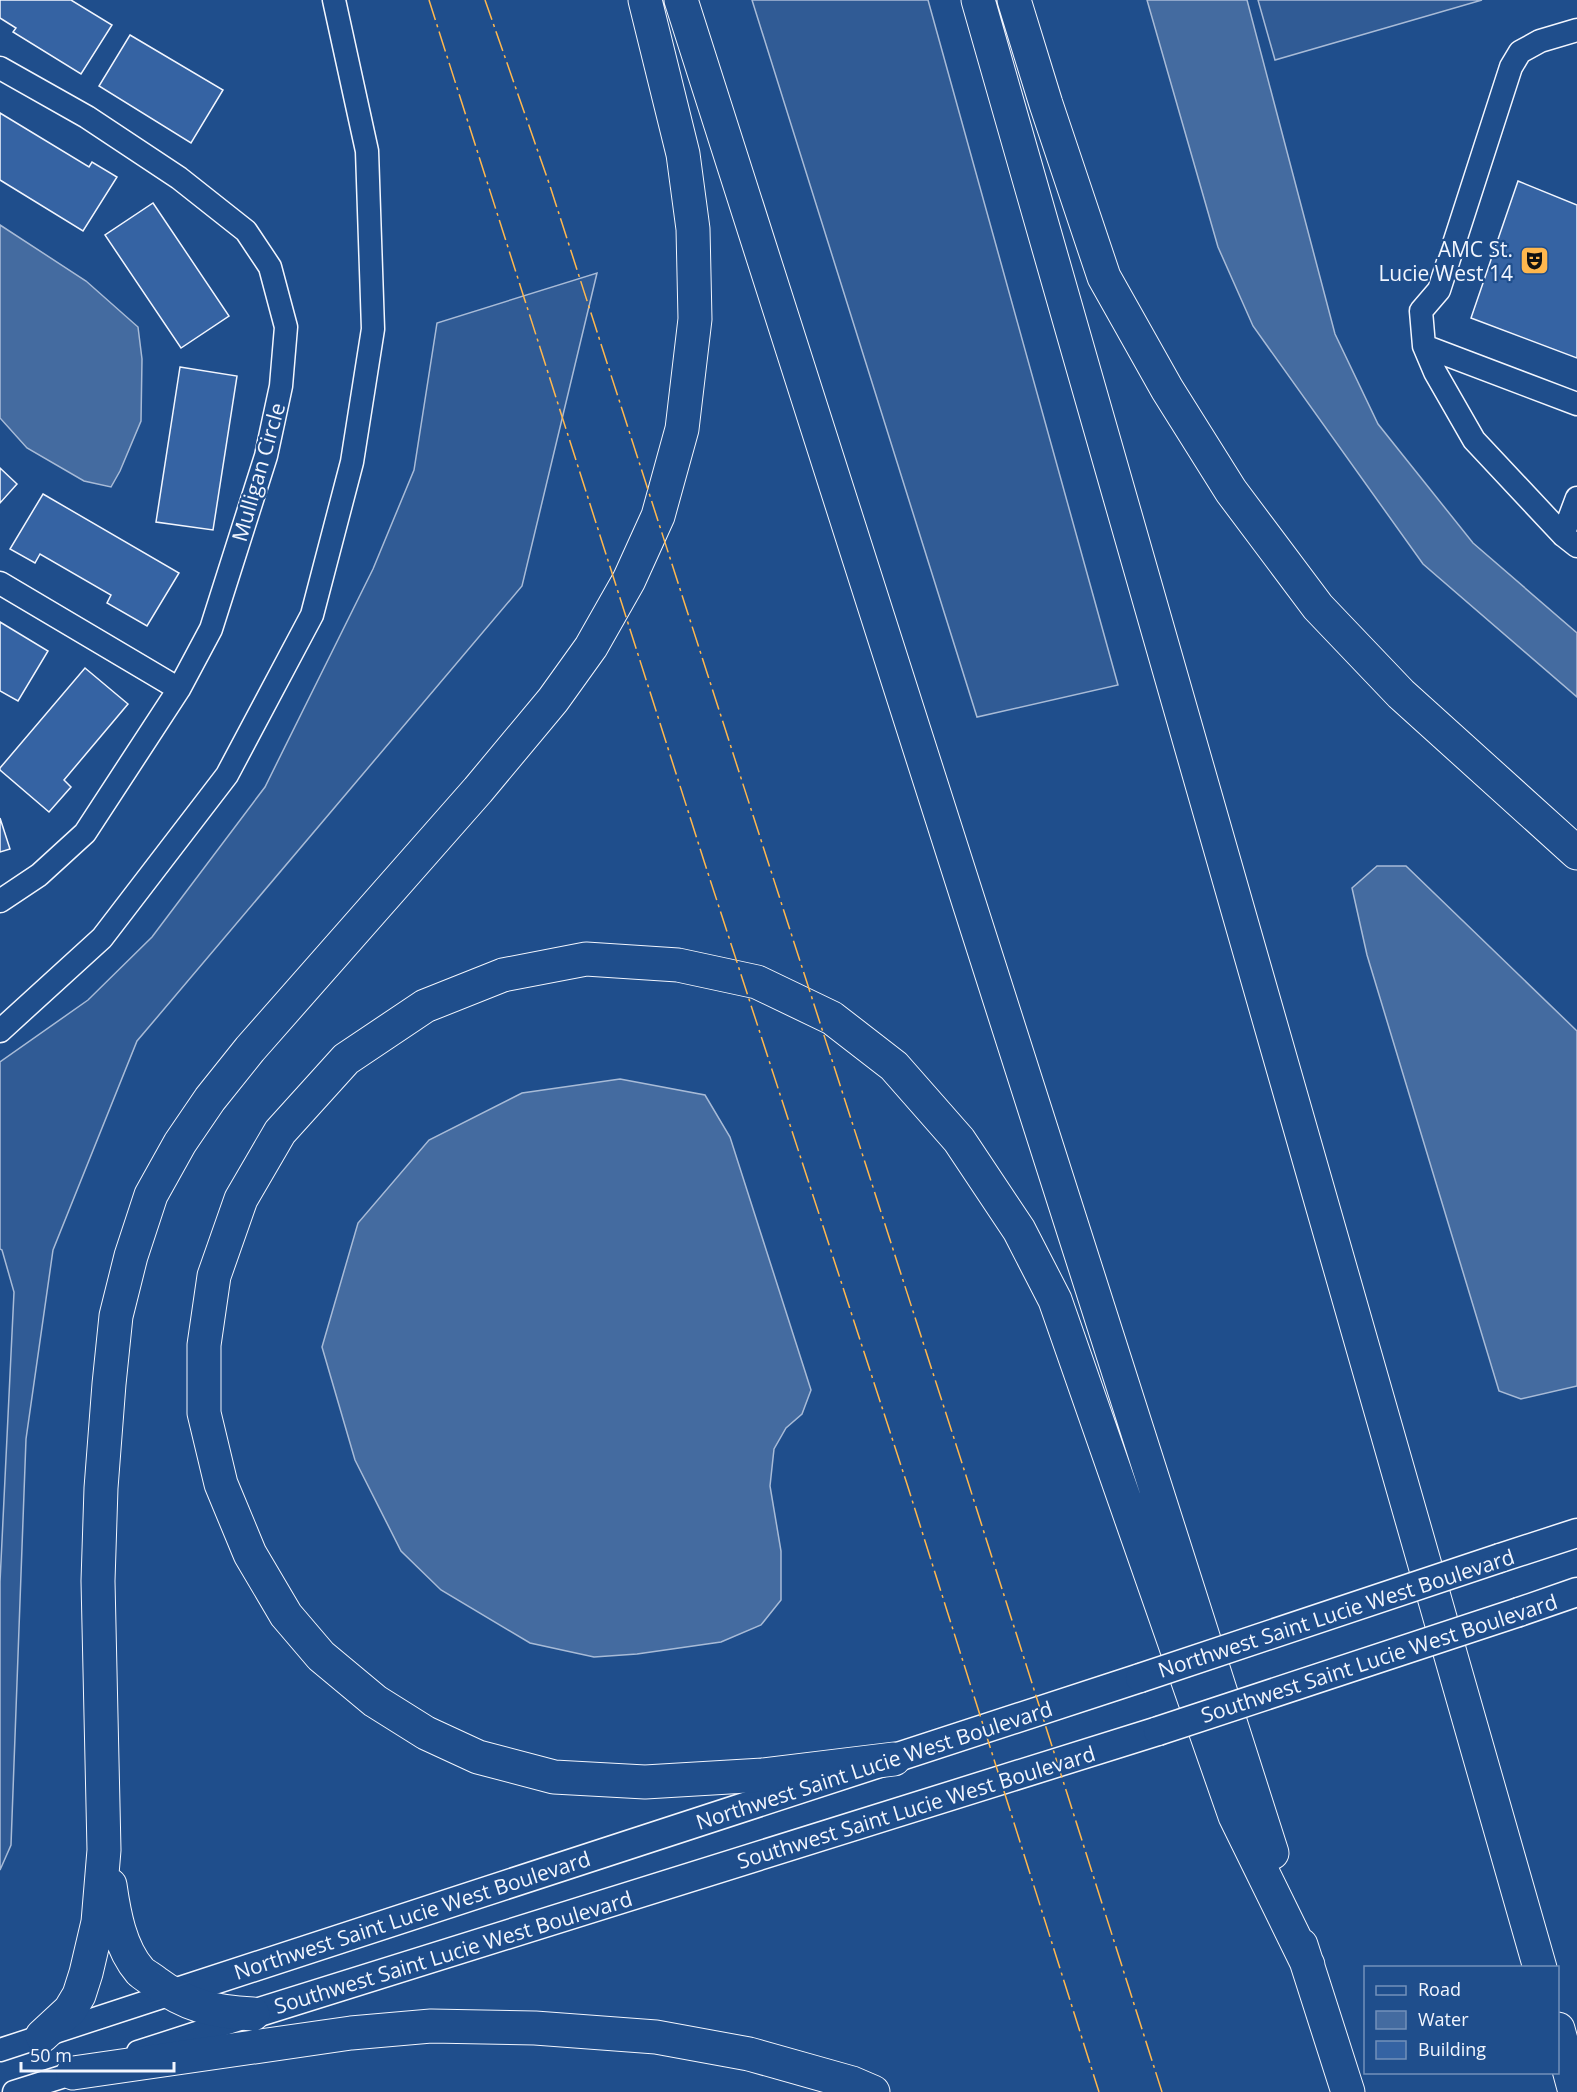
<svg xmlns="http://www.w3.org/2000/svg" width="1577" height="2092" viewBox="0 0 1577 2092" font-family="'Open Sans',sans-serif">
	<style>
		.built { fill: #305b95; stroke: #a8bbd7; stroke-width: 1.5 }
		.water { fill: #446ba0; stroke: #a8bbd7; stroke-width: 1.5 }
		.building { fill: #3563a3; stroke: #f2f6ff; stroke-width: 1.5 }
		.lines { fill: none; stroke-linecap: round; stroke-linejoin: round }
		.minor-casing { stroke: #f2f6ff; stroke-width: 25 }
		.major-casing { stroke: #f2f6ff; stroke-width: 31 }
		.highway-casing { stroke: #f2f6ff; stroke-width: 35 }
		.minor { stroke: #1f4e8c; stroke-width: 22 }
		.major { stroke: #1f4e8c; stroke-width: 28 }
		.highway { stroke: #1f4e8c; stroke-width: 33 }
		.major-bridge-casing { stroke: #f2f6ff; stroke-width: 31; stroke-linecap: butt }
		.major-bridge { stroke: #1f4e8c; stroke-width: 28 }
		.power { stroke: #ffb74d; stroke-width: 1.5; stroke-dasharray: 21 4.5 3 4.5; stroke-linecap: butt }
		.labels { text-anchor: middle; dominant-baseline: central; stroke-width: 4.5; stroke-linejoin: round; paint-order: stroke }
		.poi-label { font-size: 21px; fill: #f2f6ff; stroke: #1f4e8c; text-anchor: end }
		.street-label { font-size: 21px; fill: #f2f6ff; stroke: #1f4e8c }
	</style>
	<rect width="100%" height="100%" fill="#1f4e8c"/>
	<path class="built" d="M752 0H928L1118 685 977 717Z
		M1258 0H1482L1275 60Z
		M597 273 522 586 137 1041 53 1250 26 1439 11 1845 0 1870V1582L14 1292 2 1250 0 1249V1062L88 1000 152 937 265 787 373 569 414 470 437 323Z"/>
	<path class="water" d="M1147 0H1247L1335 334 1378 424 1473 543 1577 633V697L1423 564 1253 326 1218 247Z
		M0 225 86 281 138 327 142 359 141 421 120 471 111 487 84 481 27 448 0 418Z
		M1377 866H1406L1577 1031V1386L1521 1399 1499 1391 1367 955 1352 888Z
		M620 1079 705 1095 730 1137 811 1390 802 1414 786 1428 774 1449 770 1486 781 1551V1600L761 1625 721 1642 637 1654 594 1657 530 1643 441 1590 401 1551 355 1460 322 1347 358 1223 429 1140 522 1093Z"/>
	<path class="building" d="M0 0H71L112 25 81 74 13 32 16 28 0 18Z
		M130 35 223 90 191 143 99 86Z
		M0 113 89 167 92 162 117 177 83 231 0 180Z
		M1518 181 1577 205V358L1471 318Z
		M153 203 229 316 181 348 105 235Z
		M180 367 237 376 213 530 156 522Z
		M0 468 17 484 0 503Z
		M43 494 179 573 147 626 107 603 111 595 40 554 35 563 10 549Z
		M0 622 48 651 18 701 0 691Z
		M85 668 128 704 64 780 71 787 49 812 0 770V768Z
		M0 818 10 849 0 852Z"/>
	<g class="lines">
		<defs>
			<path id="minor" d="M1577 30 1540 41 1520 52 1511 67 1439 290 1421 311 1424 346 1435 372 1474 440 1563 535 1577 546
				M0 68 87 117 179 178 246 231 270 267 286 327 281 386 266 456 211 629 179 689 85 833 39 875 0 901
				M1424 346 1577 404
				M1563 535 1577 498
				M0 583 179 689
				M0 1031 102 938 227 775 312 615 352 462 373 329 367 151 334 0
				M0 2050 171 1994
				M138 2052 243 2018
				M14 2092 87 2069"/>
			<path id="major" d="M1500 1558 1577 1533
				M1519 1612 1577 1592
				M171 1994 1140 1678
				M253 2014 1158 1731"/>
			<path id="highway" d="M681 0 1272 1853
				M978 0 1540 1968
				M1014 0 1046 104 1104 277 1167 389 1231 491 1318 607 1401 694 1577 853
				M894 1759 763 1775 645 1782 554 1777 478 1757 426 1733 375 1701 321 1656 286 1615 250 1554 221 1484 204 1413V1345L214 1276 241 1199 280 1132 346 1059 425 1006 503 975 586 959 678 965 757 982 832 1018 894 1066 959 1140 1019 1230 1055 1300 1235 1816 1308 1965
				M110 1885C114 1913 120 1948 140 1971 144 1975 150 1978 155 1982 187 2006 214 2012 253 2014
				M1301 1945 1348 2092
				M1558 2029 1575 2092
				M42 2036 70 2010 79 1995 86 1973 98 1922 104 1850 98 1581 101 1488 109 1384 116 1316 131 1256 151 1195 180 1143 210 1099 250 1049 478 790 553 700 591 647 629 580 658 516 682 429 695 319 693 229 683 154 645 0
				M73 2073 351 2033 431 2026 535 2028 656 2037 749 2054 852 2083 873 2092"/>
		</defs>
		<use href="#minor" class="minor-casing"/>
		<use href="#major" class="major-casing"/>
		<use href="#highway" class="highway-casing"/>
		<use href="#minor" class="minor"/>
		<use href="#major" class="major"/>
		<use href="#highway" class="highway"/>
		<defs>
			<path id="major-bridge" d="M1140 1678 1500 1558
				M1158 1731 1519 1612"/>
		</defs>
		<use href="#major-bridge" class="major-bridge-casing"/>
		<use href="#major-bridge" class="major-bridge"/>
		<path class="power" d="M429 0 704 861 907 1484 1099 2092
			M485 0 550 186 961 1460 1162 2092"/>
	</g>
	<defs>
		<symbol id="theatre-square" viewBox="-11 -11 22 22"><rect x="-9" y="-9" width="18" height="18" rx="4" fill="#ffb74d" stroke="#1f4e8c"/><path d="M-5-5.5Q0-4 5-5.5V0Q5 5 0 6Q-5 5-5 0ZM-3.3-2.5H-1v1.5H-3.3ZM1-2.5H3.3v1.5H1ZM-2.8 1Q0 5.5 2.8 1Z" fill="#111"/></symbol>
	</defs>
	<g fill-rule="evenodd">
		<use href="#theatre-square" x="1518" y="244" width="33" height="33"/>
	</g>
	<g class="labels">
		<g class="poi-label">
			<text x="1513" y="249">AMC St.<tspan x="1513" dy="24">Lucie West 14</tspan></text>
		</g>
		<g class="street-label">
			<text transform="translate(258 472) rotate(-74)">Mulligan Circle</text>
			<text transform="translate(1336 1613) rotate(-18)">Northwest Saint Lucie West Boulevard</text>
			<text transform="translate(1379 1658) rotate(-18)">Southwest Saint Lucie West Boulevard</text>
			<text transform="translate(874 1765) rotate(-18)">Northwest Saint Lucie West Boulevard</text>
			<text transform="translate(916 1807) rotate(-17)">Southwest Saint Lucie West Boulevard</text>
			<text transform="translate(412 1915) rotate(-18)">Northwest Saint Lucie West Boulevard</text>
			<text transform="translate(453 1952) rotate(-17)">Southwest Saint Lucie West Boulevard</text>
		</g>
	</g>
	<rect x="1364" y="1966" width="195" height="108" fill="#1f4e8c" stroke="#7391ba" stroke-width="1.5"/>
	<rect x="1376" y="1986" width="30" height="9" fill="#1f4e8c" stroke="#7391ba" stroke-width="1.5"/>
	<text x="1418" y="1996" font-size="18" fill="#f2f6ff">Road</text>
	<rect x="1376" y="2011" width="30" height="18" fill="#446ba0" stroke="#7391ba" stroke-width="1.5"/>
	<text x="1418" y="2026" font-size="18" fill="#f2f6ff">Water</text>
	<rect x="1376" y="2041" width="30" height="18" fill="#3563a3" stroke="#7391ba" stroke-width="1.5"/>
	<text x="1418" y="2056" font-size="18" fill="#f2f6ff">Building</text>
	<path d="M21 2062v9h153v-9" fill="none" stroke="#f2f6ff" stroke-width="3"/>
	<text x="30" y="2062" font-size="18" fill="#f2f6ff" stroke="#1f4e8c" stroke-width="4.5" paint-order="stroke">50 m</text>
</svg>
